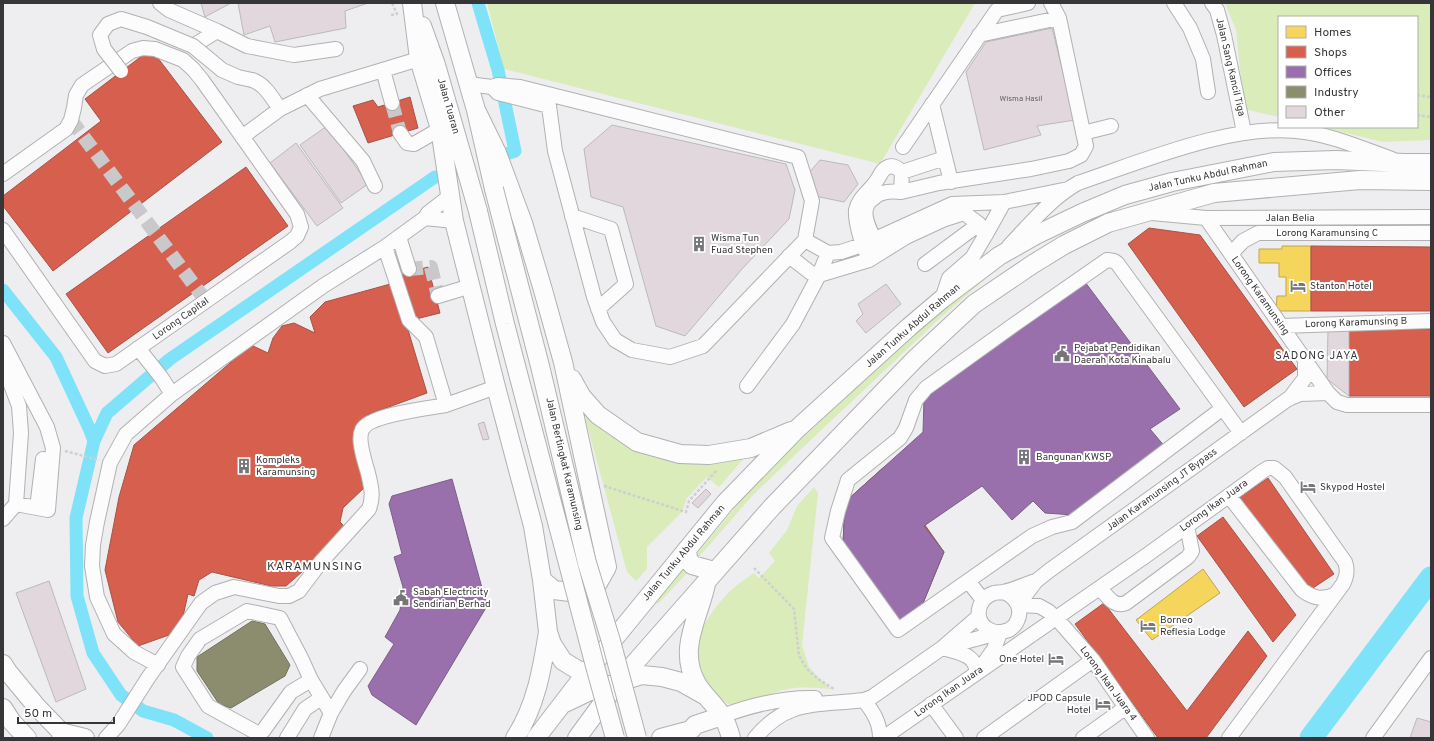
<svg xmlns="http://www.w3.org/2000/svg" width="1434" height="741" viewBox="0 0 1434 741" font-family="Overpass,sans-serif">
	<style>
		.green { fill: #d9ecba }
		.homes { fill: #f6d55c; stroke: #bca551 }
		.shops { fill: #d6604d; stroke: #a65347 }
		.offices { fill: #9970ab; stroke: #7b5f88 }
		.industry { fill: #8c8c6e; stroke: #72725e }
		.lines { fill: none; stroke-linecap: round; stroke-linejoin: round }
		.canal { stroke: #7ee2f9; stroke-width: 13 }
		.river { stroke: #7ee2f9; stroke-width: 23 }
		.building { fill: #e2d7dd; stroke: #bababb }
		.minor-tunnel { stroke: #c9c9cc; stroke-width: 14; stroke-dasharray: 14 7; stroke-linecap: butt }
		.minor-casing { stroke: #b1b1b3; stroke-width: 16 }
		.major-casing { stroke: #b1b1b3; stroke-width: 20 }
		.path { stroke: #cfcfd0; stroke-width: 2.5; stroke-dasharray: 3 2; stroke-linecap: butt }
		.minor { stroke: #fcfcfd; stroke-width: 14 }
		.major { stroke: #fcfcfd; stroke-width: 18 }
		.minor-bridge-casing { stroke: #b1b1b3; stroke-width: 16; stroke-linecap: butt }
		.major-bridge-casing { stroke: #b1b1b3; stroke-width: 20; stroke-linecap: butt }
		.minor-bridge { stroke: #fcfcfd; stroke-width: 14 }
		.major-bridge { stroke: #fcfcfd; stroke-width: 18 }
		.labels { text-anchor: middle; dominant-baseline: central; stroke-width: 4; stroke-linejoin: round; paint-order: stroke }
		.number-label { font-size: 8px; fill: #646164 }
		.street-label { font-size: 10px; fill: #363638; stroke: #fff }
		.poi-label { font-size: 10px; fill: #363638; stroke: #fff; text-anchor: start }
		.neighbourhood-label { font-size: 11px; letter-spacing: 1px; fill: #363638; stroke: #fff }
		.quarter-label { font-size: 12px; letter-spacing: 1px; fill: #363638; stroke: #fff }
	</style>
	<rect width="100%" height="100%" fill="#eeeef1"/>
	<path class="green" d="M487 3H975L880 164 504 69Z
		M1225 3H1431V140L1383 142 1321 127H1417V17H1279V117L1244 109 1236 30Z
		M999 267 937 321 796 454 753 495 698 558 695 556 749 491 791 449 933 316Z
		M583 410 633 443 746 456 719 487 707 477 687 498 682 512 647 547V569L636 581 627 572Z
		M814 487 818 493 802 645 809 667 818 677 831 689C817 688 802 686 788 689 771 692 745 706 728 704 681 667 692 631 729 592 736 585 746 579 754 573L759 578 775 561 769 553 787 530 797 506Z
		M685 566 690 570 658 604 655 601Z"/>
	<path class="homes" d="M1282 246H1311V311H1276L1277 296H1286V277H1279V263H1259V249H1282Z
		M1203 569 1220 593 1152 640 1136 620Z"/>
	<path class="shops" d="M151 49 222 142 53 271 3 206V196L101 121 85 99Z
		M410 97 418 128 368 143 353 106 373 100 378 107Z
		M246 167 288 226 108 353 66 294Z
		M1149 228 1200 235 1297 369 1244 407 1128 244Z
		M1311 246 1431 247V311H1311Z
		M428 267 440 313 412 320 400 275Z
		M394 283 427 393 367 415 353 436 366 486 343 508 340 522 345 527 337 541 286 586H271L212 572 199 580 194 596 188 594 183 616 169 635 138 646 118 622 105 570 119 497 134 445 251 345 268 353 273 338 282 326 294 323 315 333 310 317 325 302Z
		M1349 329H1431V396H1349Z
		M884 467 944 552 921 608 899 623 843 544 845 502Z
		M1268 478 1334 574 1307 592 1236 500Z
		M1223 517 1296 615 1273 642 1197 536Z
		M1104 603 1187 711 1248 631 1267 656 1206 738H1158L1075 624Z"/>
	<path class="offices" d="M1085 282 1180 409 1150 429 1166 448 1074 515 1045 513 1033 501 1012 520 982 486 924 526 944 552 921 608 899 623 843 544 845 502 923 432 924 399Z
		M452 479 487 606 416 725 372 695 368 686 394 644 385 637 400 610 403 587 394 557 402 554 389 504 392 496Z"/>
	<path class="industry" d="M252 621 265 624 290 665 285 676 231 708 219 704 197 671V657Z"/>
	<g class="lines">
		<path class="canal" d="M478 3 498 70 515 151 509 153
			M3 290 56 357 89 428 94 441
			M207 738 174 720 143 711 121 695 93 653 77 596 76 518 94 441 107 413 170 359 435 177"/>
		<path class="river" d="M1311 738 1431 578"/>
	</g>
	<path class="building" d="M201 3H231L205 17Z
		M238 3H368L345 11 346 28 275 42 270 26 244 35Z
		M1052 28 1075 120 1037 126 1041 135 984 150 966 72 986 42Z
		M612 125 786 164 795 190 789 219 742 269 685 336 656 326 623 207 591 197 584 149Z
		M327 126 368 184 341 203 300 145Z
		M296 143 343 208 317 226 270 163Z
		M820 160 848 165 858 184 844 202 815 196 809 173Z
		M886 284 901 304 866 333 856 321 863 314 858 304Z
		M1328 329H1349V396L1327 379Z
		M484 422 489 439 483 440 478 424Z
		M706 489 711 494 698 508 692 503Z
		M49 581 86 689 56 702 16 593Z
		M1417 718 1431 722V738H1410Z"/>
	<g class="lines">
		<path class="minor-tunnel" d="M392 103 400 133
			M71 120 206 301
			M409 269 431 267 438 296"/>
		<defs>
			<path id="minor" d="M160 3 169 10 217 31
				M1174 3 1190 28 1203 59 1208 92
				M1212 3 1217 10 1224 35 1244 132
				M979 35 1059 18
				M193 46 217 31 247 46 294 55 336 49
				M383 70 392 103
				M252 80C265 84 272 98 280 109
				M468 84 492 87 498 85 520 87 798 157 812 201 805 240 703 346 670 357 632 350 615 340 603 322 594 297 555 151 549 106
				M493 88 498 93 549 106
				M307 95 363 161 375 186
				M932 104 951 182
				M400 133 407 143 414 144 440 129
				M1083 133 1111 126
				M242 137 280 109 320 89 419 59
				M903 147 997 10 1028 3
				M902 172 945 158
				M3 174 66 129 71 120 74 108 76 95 82 85 132 51 143 48 155 49 183 60 193 69 202 80 297 214 301 227 297 236 290 242 116 364 105 366 95 361 3 230
				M1152 213 1206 218 1431 217
				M572 216 611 229 626 284 598 309
				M425 218 454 221
				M1206 218 1328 393 1337 402 1347 405H1431
				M985 236 1004 202
				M399 237 409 269
				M805 240 828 253 841 252 862 245 952 204 1004 202 1068 189
				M1009 246C1030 224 1051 198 1078 183 1143 161 1237 121 1305 132 1334 136 1363 149 1392 159
				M866 252C861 242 855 220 856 210 858 198 871 190 877 180 880 176 881 171 886 168 892 164 898 168 902 172L901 192
				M882 252C876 241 859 217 868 204 869 201 873 199 875 197 882 191 892 191 901 192L939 183 1031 169 1069 161 1081 155 1086 146 1075 94 1059 18 1051 3
				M1231 254 1243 241 1258 233H1431
				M789 256 811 273 819 275 869 260 906 237 945 219 964 213 979 224 985 236 972 258 949 278 942 299
				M925 264 979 224
				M438 296 471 286
				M1281 326 1431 321
				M3 343 47 427 53 448 48 510 16 504 3 519
				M138 348 161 377 172 394
				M3 364 19 406 21 433 16 504
				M747 386 793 324 819 275 828 253
				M1289 399 1305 378V360
				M446 405 496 387
				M1223 408 1072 522 1052 527 1032 536 898 630 832 538 838 511 848 480 900 438 906 428 916 400 926 388 1015 324 1107 260 1114 261 1117 263 1241 433
				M1229 496 1302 590C1313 598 1321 600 1334 595
				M37 508 43 459
				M968 581 983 600
				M1100 588C1107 596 1114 608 1126 603L1188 557 1192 551 1187 526
				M1018 605 1036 581 1050 570 1288 399 1300 394 1328 393
				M1018 605 1039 606 1048 611 1058 620 1093 660 1147 738
				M1000 633C990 631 982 628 979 617 977 606 984 596 994 593 997 592 1000 593 1003 592 1014 590 1025 584 1036 581
				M946 647 1009 630C1011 628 1015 626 1016 623 1024 610 1016 596 1003 592
				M942 648C952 651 969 653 974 663 976 666 976 670 977 673
				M158 665 134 652 114 634 97 597 92 566 93 545 97 522 110 463 126 434 172 394 323 286 385 247 425 218 428 213 450 196
				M982 666 994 649 1000 633
				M311 680 291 692 263 731 259 734 208 706 183 667 188 656 200 639 247 611 280 618 302 660 311 680 331 713
				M864 700C873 712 880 722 880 738
				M931 704 956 738
				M722 716C752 705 783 697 815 698
				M106 738 118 725 148 678 201 603 215 593 234 587 279 596H289L299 591 320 563 369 509C374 496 371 486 368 473 365 462 357 440 362 430 368 415 429 408 446 405L426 337 409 320 385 247
				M287 738 305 709 321 698
				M321 738 331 713 344 691 360 669
				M755 738C788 698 818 706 864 700L872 697 942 648 979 616
				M883 738 1147 555 1263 471 1268 468H1274L1285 477 1345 562C1348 570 1347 576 1343 584L1229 738
				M984 738 1093 660
				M1083 738 1125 708
				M1373 738 1431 658"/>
			<path id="major" d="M412 3 419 59 440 129 454 221 496 387 533 526 542 580 548 632 552 644 563 661 576 669 596 677
				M445 3 476 110 494 189
				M422 26 436 65 478 211
				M476 110 497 153 523 223 543 290 563 362 607 567 598 583 584 592H570L554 590 542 580
				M572 379 582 397 598 415 637 442 680 454 709 455 751 448 791 431
				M687 549 688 558 692 565 714 571
				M706 584C699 618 677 649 697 684 704 696 715 704 722 716 726 722 729 730 731 738
				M3 664 8 672 37 707 67 738
				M565 703 588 692 642 675 662 677 681 682 704 695
				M3 708 12 722 27 738
				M60 732 85 738
				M515 738C536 706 542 669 548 632
				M536 738 586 673 725 503 798 428 909 327 942 299 999 256 1036 235 1082 213 1125 195 1172 182 1274 162 1336 160 1404 163H1431
				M577 738 618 682 772 507 915 359 974 304 1033 264 1064 245 1108 223 1214 193 1360 180 1431 181
				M661 738 691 730 695 725 722 716"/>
		</defs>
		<use href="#minor" class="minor-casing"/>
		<use href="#major" class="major-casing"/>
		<path class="path" d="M391 15 397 14 392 3
			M1417 95 1431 97
			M1417 115 1431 117
			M65 451 99 460
			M604 486 686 512 689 501 717 470
			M754 568 794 609 799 656 807 669 818 679 834 689"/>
		<use href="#minor" class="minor"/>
		<use href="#major" class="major"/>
		<defs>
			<path id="minor-bridge" d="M121 71 104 49 100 35 108 24 121 19 147 27 193 46 222 70 238 77 252 80"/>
			<path id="major-bridge" d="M494 189 540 366 587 563 611 641 637 738
				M478 211 505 324 595 666 615 738"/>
		</defs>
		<use href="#minor-bridge" class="minor-bridge-casing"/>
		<use href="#major-bridge" class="major-bridge-casing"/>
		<use href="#minor-bridge" class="minor-bridge"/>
		<use href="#major-bridge" class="major-bridge"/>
	</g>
	<defs>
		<symbol id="building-bare" viewBox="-9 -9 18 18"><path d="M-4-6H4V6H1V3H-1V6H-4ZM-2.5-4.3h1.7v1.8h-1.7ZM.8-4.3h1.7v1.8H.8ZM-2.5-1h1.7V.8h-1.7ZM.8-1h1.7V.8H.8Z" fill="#767679" stroke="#fff" stroke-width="2.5" paint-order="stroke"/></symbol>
		<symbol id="hotel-bare" viewBox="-9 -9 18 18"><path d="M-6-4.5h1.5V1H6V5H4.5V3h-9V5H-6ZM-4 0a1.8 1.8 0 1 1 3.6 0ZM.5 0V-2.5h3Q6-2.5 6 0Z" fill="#767679" stroke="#fff" stroke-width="2.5" paint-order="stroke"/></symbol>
		<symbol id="civic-bare" viewBox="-9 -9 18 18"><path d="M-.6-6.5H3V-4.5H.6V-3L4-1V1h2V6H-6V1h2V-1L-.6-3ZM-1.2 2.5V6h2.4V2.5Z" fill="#767679" stroke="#fff" stroke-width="2.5" paint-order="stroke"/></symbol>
	</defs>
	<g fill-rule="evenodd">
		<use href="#building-bare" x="688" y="233" width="22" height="22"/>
		<use href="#hotel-bare" x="1287" y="275" width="22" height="22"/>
		<use href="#civic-bare" x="1051" y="343" width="22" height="22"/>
		<use href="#building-bare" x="1013" y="446" width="22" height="22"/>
		<use href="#building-bare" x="233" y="455" width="22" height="22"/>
		<use href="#hotel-bare" x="1297" y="476" width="22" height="22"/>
		<use href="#civic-bare" x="390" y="587" width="22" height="22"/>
		<use href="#hotel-bare" x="1137" y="615" width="22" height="22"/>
		<use href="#hotel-bare" x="1045" y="648" width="22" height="22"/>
		<use href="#hotel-bare" x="1092" y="693" width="22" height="22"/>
	</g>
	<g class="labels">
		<g class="number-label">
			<text x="1021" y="99">Wisma Hasil</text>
		</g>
		<g class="street-label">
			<text transform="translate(1230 67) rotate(77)">Jalan Sang Kancil Tiga</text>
			<text transform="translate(448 106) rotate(74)">Jalan Tuaran</text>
			<text transform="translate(1208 176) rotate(-12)">Jalan Tunku Abdul Rahman</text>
			<text x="1290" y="218">Jalan Belia</text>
			<text x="1327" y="233">Lorong Karamunsing C</text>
			<text transform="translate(1260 296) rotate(55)">Lorong Karamunsing</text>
			<text transform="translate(181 319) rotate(-35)">Lorong Capital</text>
			<text transform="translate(1356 323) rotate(-2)">Lorong Karamunsing B</text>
			<text transform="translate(913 326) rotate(-41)">Jalan Tunku Abdul Rahman</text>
			<text transform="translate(564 464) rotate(77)">Jalan Bertingkat Karamunsing</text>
			<text transform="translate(1162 490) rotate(-36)">Jalan Karamunsing JT Bypass</text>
			<text transform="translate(1214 506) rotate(-36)">Lorong Ikan Juara</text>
			<text transform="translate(684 553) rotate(-50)">Jalan Tunku Abdul Rahman</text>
			<text transform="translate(1108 684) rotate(54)">Lorong Ikan Juara 4</text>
			<text transform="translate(949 692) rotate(-35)">Lorong Ikan Juara</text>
		</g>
		<g class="poi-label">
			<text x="711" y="238">Wisma Tun<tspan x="711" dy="12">Fuad Stephen</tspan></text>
			<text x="1310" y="286">Stanton Hotel</text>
			<text x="1074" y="348">Pejabat Pendidikan<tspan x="1074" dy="12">Daerah Kota Kinabalu</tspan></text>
			<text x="1036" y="457">Bangunan KWSP</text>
			<text x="256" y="460">Kompleks<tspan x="256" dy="12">Karamunsing</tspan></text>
			<text x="1320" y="487">Skypod Hostel</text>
			<text x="413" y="592">Sabah Electricity<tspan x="413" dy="12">Sendirian Berhad</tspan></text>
			<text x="1160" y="620">Borneo<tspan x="1160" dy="12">Reflesia Lodge</tspan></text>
			<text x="1044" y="659" text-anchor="end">One Hotel</text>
			<text x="1091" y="698" text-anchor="end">JPOD Capsule<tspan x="1091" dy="12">Hotel</tspan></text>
		</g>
		<g class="neighbourhood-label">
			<text x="1317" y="356">SADONG JAYA</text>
		</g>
		<g class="quarter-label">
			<text x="315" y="567">KARAMUNSING</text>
		</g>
	</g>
	<rect width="1434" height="741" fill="none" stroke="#363638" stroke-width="8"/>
	<rect x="1278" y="16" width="140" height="112" fill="#ffffff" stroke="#afafaf"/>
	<rect x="1286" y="26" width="20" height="12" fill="#f6d55c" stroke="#afafaf"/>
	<text x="1314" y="36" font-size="12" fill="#363638">Homes</text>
	<rect x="1286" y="46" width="20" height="12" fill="#d6604d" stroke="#afafaf"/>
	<text x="1314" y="56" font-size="12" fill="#363638">Shops</text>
	<rect x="1286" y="66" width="20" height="12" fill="#9970ab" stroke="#afafaf"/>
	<text x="1314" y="76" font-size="12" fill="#363638">Offices</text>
	<rect x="1286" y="86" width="20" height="12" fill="#8c8c6e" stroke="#afafaf"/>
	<text x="1314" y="96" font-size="12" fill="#363638">Industry</text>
	<rect x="1286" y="106" width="20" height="12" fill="#e2d7dd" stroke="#afafaf"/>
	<text x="1314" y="116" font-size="12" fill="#363638">Other</text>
	<path d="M18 717v6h96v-6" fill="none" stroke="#363638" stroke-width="2"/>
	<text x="24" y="717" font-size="12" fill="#363638" stroke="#ffffff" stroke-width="3" paint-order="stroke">50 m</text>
</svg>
